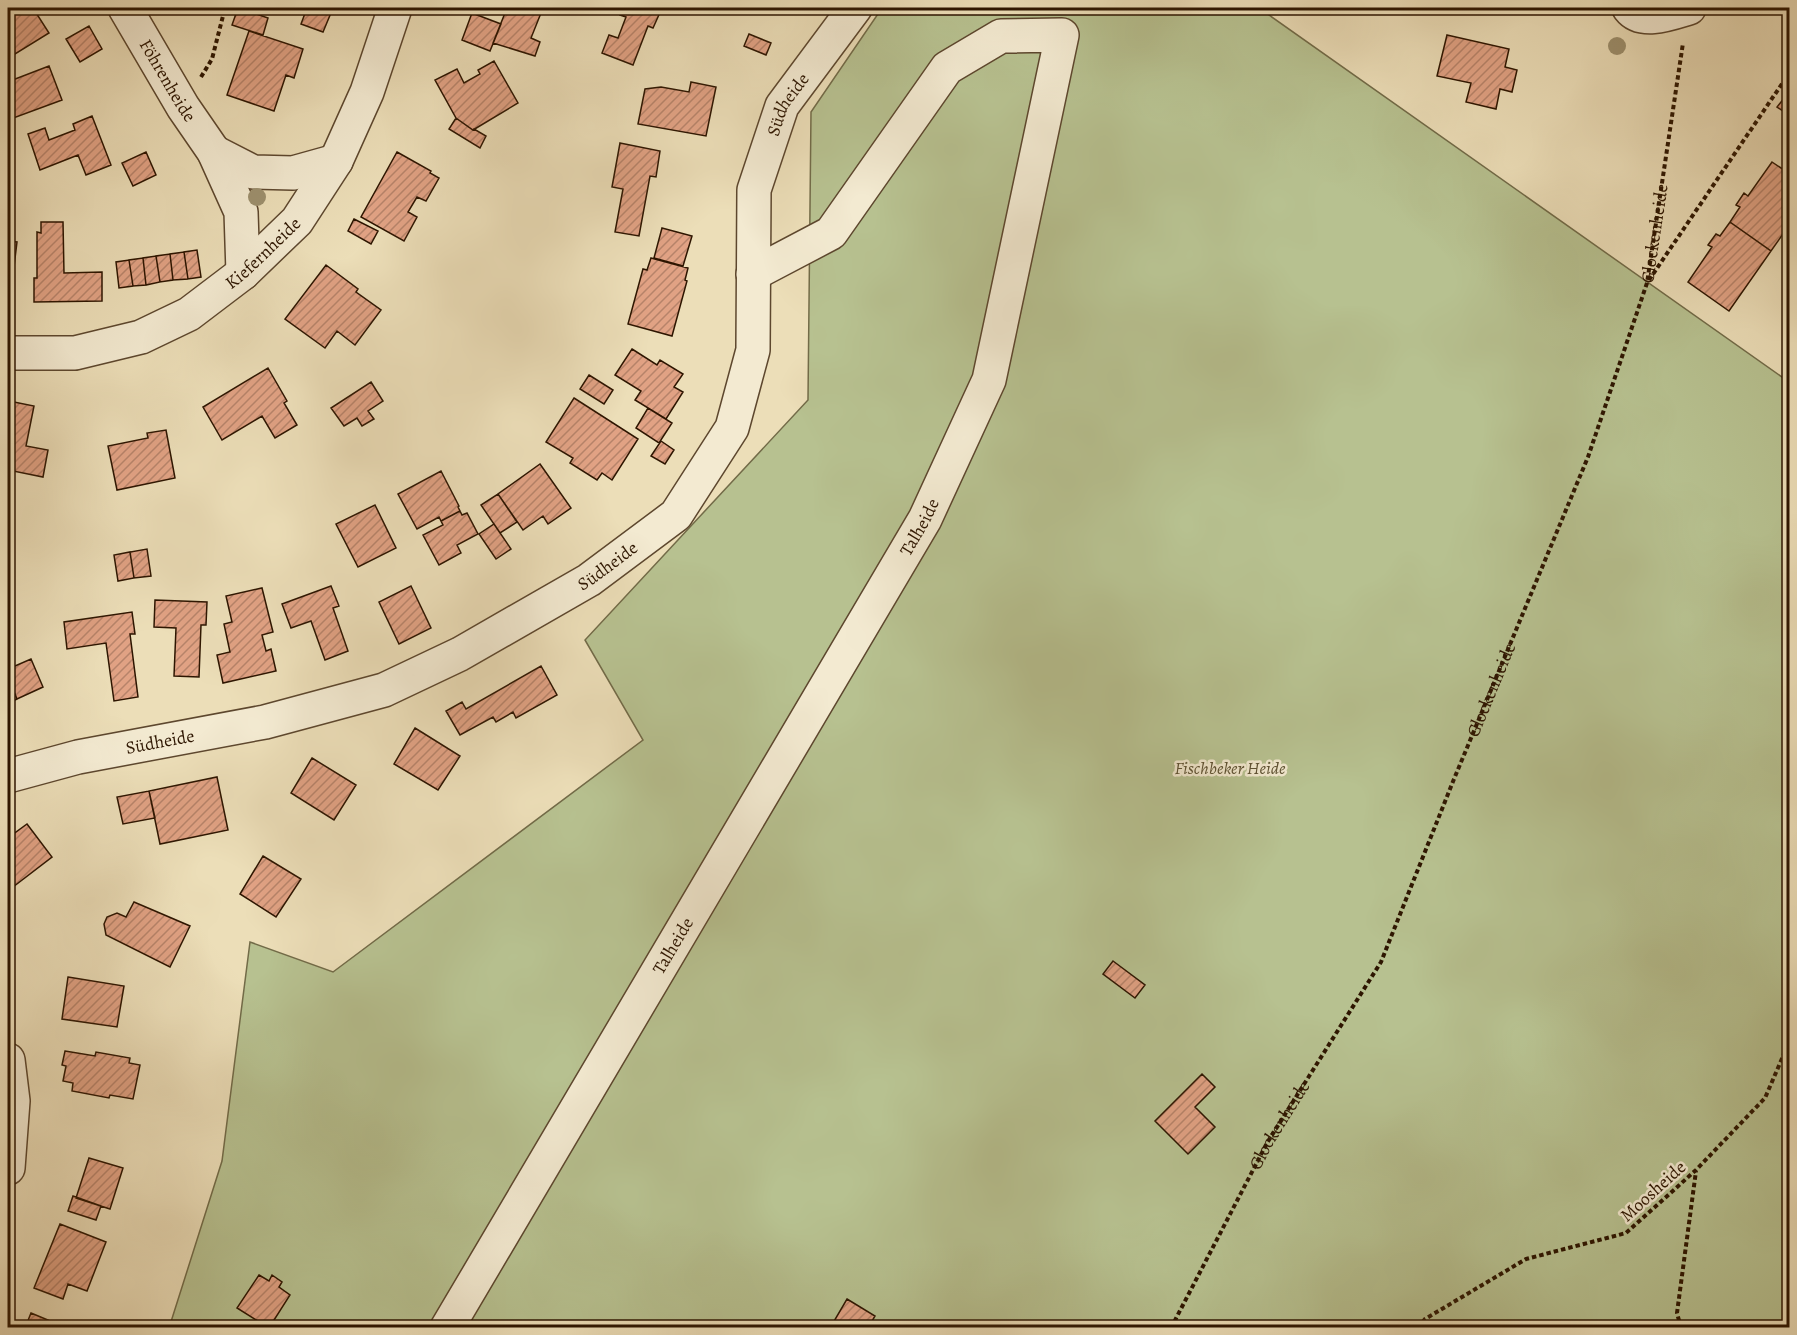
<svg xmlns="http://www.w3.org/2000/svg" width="1797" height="1335" viewBox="0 0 1797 1335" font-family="Alegreya,serif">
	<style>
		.park { fill: #b7c190; stroke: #726b48; stroke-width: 1.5 }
		.building { fill: url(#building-hatch); stroke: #2d1500; stroke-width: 1.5 }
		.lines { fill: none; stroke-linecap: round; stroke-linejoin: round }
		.minor-casing { stroke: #5d472e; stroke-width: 36 }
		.path { stroke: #2d1500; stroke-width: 4; stroke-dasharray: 4.5 3; stroke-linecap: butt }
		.minor { stroke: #f3ead1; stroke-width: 33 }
		.tree { fill: #9d906e }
		.labels { text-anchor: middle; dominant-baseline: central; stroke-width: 5; stroke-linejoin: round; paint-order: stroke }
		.street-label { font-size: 18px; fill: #2d1500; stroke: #f3ead1 }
		.park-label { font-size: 18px; font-style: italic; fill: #5d5132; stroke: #f3ead1 }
	</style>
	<defs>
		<pattern id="building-hatch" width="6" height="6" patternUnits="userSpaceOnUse" patternTransform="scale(1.5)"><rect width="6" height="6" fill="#e1a284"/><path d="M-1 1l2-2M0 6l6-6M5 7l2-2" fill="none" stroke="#b7836a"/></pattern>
	</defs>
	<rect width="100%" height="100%" fill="#ecdeb8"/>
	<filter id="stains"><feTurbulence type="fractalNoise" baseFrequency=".00333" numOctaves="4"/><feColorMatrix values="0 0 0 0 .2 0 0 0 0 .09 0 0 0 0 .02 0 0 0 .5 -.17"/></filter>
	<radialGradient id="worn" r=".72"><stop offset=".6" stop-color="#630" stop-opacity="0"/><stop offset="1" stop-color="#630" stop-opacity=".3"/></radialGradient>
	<path class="park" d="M882 8H1259L1789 382V1327L169 1328 222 1161 250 942 333 972 643 740 585 640 808 400 811 112Z"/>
	<path class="building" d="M8 8H33L49 33 15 54 8 43Z
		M238 8 268 18 263 35 232 25Z
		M307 8H333L323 32 301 24Z
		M507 8H543L531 38 540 42 535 56 493 43Z
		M623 8H662L653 28 648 26 633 65 602 53 609 35 618 38 626 17 620 15Z
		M472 13 501 24 490 51 462 40Z
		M89 26 102 49 80 62 66 39Z
		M249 31 303 49 294 78 286 75 274 111 227 95Z
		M749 34 771 43 766 55 744 46Z
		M1447 35 1509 49 1505 67 1517 70 1512 92 1500 89 1496 109 1466 102 1471 83 1437 76Z
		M494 61 518 103 473 130 456 118 435 80 457 69 464 83 480 74 478 70Z
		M49 66 62 100 8 120V75L10 81Z
		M691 82 716 87 706 136 638 124 645 89 661 87 689 92Z
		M1790 91V116L1777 107Z
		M92 116 111 165 86 175 78 155 40 170 28 134 45 128 49 140 75 130 73 124Z
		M456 118 473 130 474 129 486 136 480 148 449 129Z
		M620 143 660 151 656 177 650 176 639 236 615 232 623 189 612 187Z
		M146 152 156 175 133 186 122 163Z
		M397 152 431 171 430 173 439 178 426 201 417 197 408 212 417 217 404 241 361 217Z
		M1772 162 1790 174V224L1771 251 1730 222 1740 207 1736 205 1744 193 1748 196Z
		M354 219 378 231 371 244 348 231Z
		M41 222H63L64 273 102 272V301L34 302V278H37V232L41 233Z
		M1730 222 1771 251 1729 311 1688 282 1712 247 1708 245 1716 234 1720 236Z
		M662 228 692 236 683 266 654 258Z
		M8 241 17 242 12 283H8Z
		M197 250 201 277 188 279 184 252Z
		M184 252 188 279 173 280 170 254Z
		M170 254 173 280 160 282 156 256Z
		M156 256 160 282 146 285 143 258Z
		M143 258 146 285 133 286 129 260Z
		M651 258 688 268 685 280 687 281 672 336 628 324 643 269 647 270Z
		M129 260 133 286 119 288 116 262Z
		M326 265 358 289 356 292 381 310 355 345 337 331 325 348 285 319Z
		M632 349 657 365 660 360 683 374 674 387 683 392 666 419 635 400 641 391 615 375Z
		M268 368 287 401 284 403 297 425 275 438 262 416 222 440 203 407Z
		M589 375 613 390 604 404 580 389Z
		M371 382 383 401 368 411 374 419 362 426 357 418 344 426 331 408Z
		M574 398 638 439 612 480 602 473 597 480 570 463 573 458 546 442Z
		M9 401 34 406 26 446 48 450 43 477 8 470V411Z
		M648 408 672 423 659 443 636 428Z
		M166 430 175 478 117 490 108 446 148 438 147 433Z
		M661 441 674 450 665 464 651 456Z
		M540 464 571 508 548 524 543 516 523 530 498 494Z
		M441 471 459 506 458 507 460 511 441 521 439 517 417 529 398 494Z
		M498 494 517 522 500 533 481 505Z
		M375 505 396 548 358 567 336 524Z
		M460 511 462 515 467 513 478 534 457 545 461 553 439 565 423 535 443 525 441 521Z
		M494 524 511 549 496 559 479 534Z
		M147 549 151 576 134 578 130 552Z
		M130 552 134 578 118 581 114 555Z
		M331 586 339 606 333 608 348 651 325 660 311 621 291 628 282 604Z
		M411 586 431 628 399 644 379 602Z
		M262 588 273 632 262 635 266 651 271 649 276 671 223 683 217 655 230 652 224 624 232 622 226 596Z
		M155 600 207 602 206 625H201L199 677 174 676 176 628 154 627Z
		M132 612 135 634H130L138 697 114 701 106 643 67 649 64 622Z
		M31 659 43 687 17 699 8 677V669Z
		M541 666 557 695 516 718 513 712 496 722 493 717 460 735 446 711 462 702 466 709Z
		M8 677 17 699 8 703Z
		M415 728 460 756 438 790 394 764Z
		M312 758 356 785 334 820 291 793Z
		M217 777 228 830 160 844 149 791Z
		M149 791 155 818 123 824 117 797Z
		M27 824 52 857 13 887 8 880V838Z
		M263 856 301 879 276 917 240 894Z
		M134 902 190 926 170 967 106 935 104 924 107 917 117 913 126 917Z
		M1113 961 1145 985 1135 998 1103 974Z
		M68 977 124 986 117 1027 62 1019Z
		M65 1051 95 1056 96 1052 130 1058 129 1063 140 1065 133 1099 110 1095 109 1098 72 1091 73 1083 63 1081 66 1066 62 1065Z
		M1202 1074 1215 1087 1195 1107 1215 1127 1188 1154 1155 1121Z
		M89 1158 123 1168 110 1209 76 1198Z
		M73 1196 101 1206 96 1220 68 1211Z
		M60 1224 106 1242 87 1291 68 1284 63 1299 34 1288Z
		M259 1275 269 1281 272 1275 282 1282 279 1287 290 1295 269 1328 237 1308Z
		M847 1299 875 1316 868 1328H830Z
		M31 1313 67 1328H25Z"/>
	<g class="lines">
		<defs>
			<g id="minor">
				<path id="s2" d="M125 8 183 107 214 152 241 212 243 273"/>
				<path d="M1629 8C1642 25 1672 13 1689 8"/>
				<path d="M214 152 253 172 293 173 336 161"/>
				<path id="s3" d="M8 353H75L141 337 189 314 243 273 297 221 336 161 367 92 395 8"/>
				<path id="s4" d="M8 776 78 757 265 722 384 690 460 654 589 580 676 515 732 428 753 350 754 190 782 106 855 8"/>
				<path d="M8 1060 13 1101 8 1168"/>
				<path id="s5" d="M447 1328 925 519 989 380 1062 35 1001 36 947 68 831 233 753 274"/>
			</g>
		</defs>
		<use href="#minor" class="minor-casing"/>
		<g class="path">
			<path d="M201 77 212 59 225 8"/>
			<path d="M1649 280 1790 72"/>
			<path id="s1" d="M1171 1328 1267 1143 1381 962 1454 779 1588 457 1647 283 1683 43"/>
			<path d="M1418 1328 1425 1319 1526 1259 1626 1233 1696 1170 1765 1098 1790 1040"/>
			<path d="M1681 1328 1677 1313 1696 1171"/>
		</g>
		<use href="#minor" class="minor"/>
	</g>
	<g class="tree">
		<circle cx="1617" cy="46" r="9"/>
		<circle cx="257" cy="197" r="9"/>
	</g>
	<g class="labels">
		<g class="street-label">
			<text stroke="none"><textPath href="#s2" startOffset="84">Föhrenheide</textPath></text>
			<text stroke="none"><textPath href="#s4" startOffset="1164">Südheide</textPath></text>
			<text stroke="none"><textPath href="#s1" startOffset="1202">Glockenheide</textPath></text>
			<text stroke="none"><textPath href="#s3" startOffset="284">Kiefernheide</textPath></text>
			<text stroke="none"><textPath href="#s5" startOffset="930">Talheide</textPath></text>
			<text stroke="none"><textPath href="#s4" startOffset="642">Südheide</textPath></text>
			<text stroke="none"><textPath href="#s1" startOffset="716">Glockenheide</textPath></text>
			<text stroke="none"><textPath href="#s4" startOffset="156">Südheide</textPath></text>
			<text stroke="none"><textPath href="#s5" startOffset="444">Talheide</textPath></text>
			<text stroke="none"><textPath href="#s1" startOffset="230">Glockenheide</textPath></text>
			<text transform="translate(1653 1191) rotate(-42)">Moosheide</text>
		</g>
		<g class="park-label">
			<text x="1230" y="768">Fischbeker Heide</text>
		</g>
	</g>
	<rect width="1797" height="1335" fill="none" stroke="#ecdeb8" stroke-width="30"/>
	<rect x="9" y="9" width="1779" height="1317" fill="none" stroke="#2d1500" stroke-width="3"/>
	<rect x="15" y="15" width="1767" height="1305" fill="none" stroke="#2d1500" stroke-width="1.5"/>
	<rect width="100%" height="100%" filter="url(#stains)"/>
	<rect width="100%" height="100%" fill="url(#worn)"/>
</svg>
